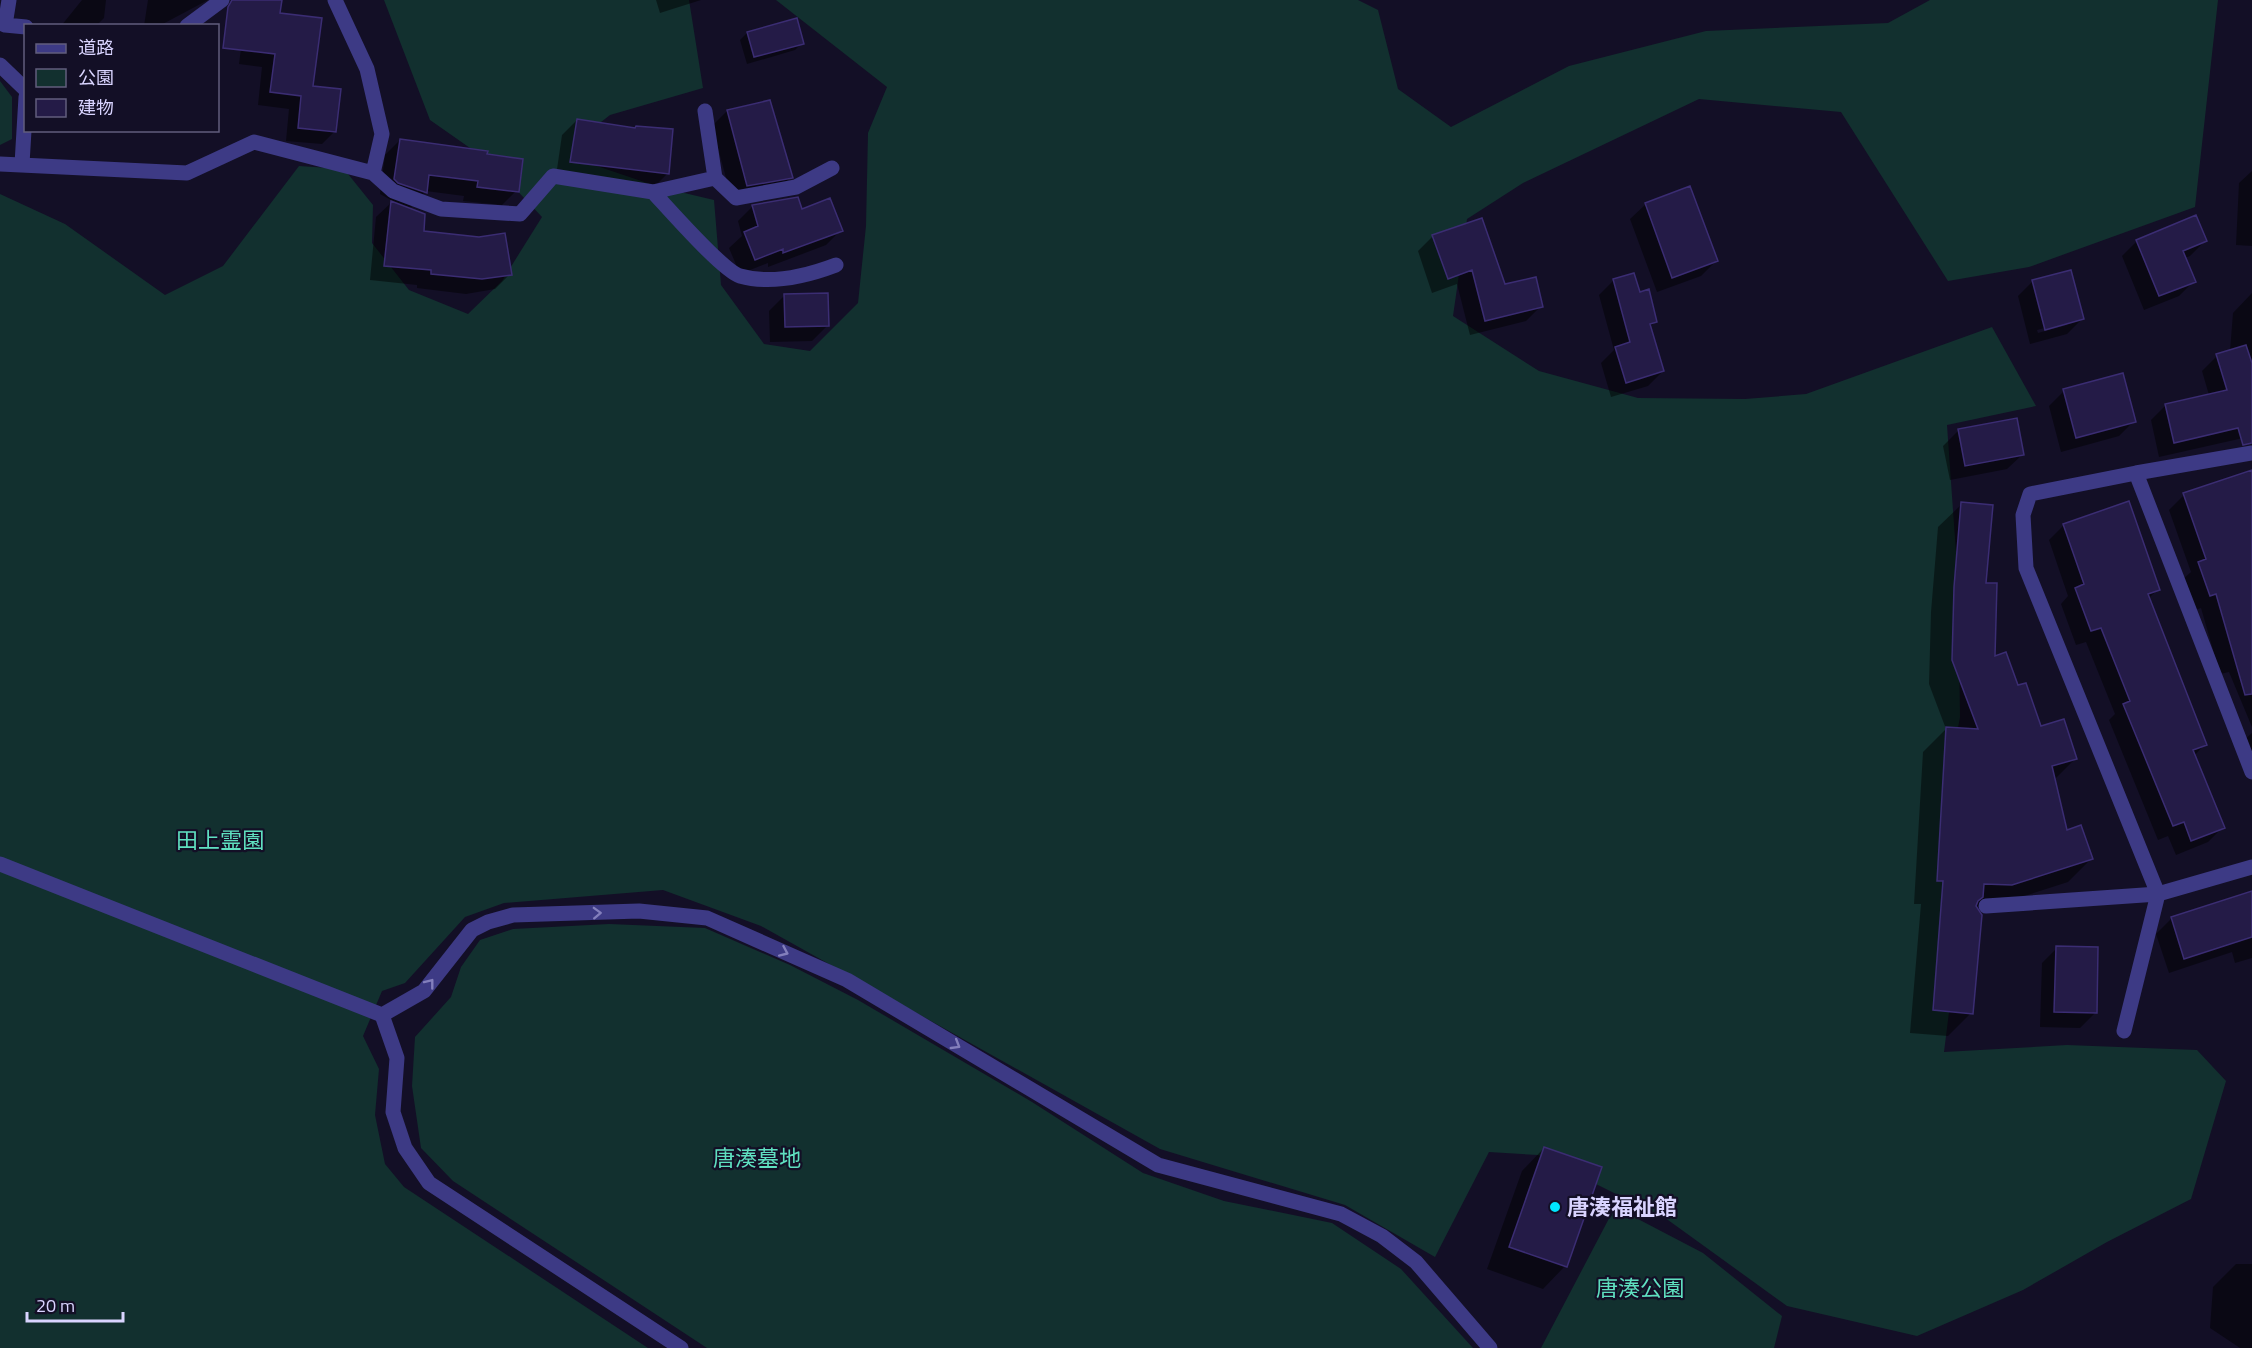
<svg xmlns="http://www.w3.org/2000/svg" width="2252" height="1348" viewBox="0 0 2252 1348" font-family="'Titillium Web','Noto Sans JP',sans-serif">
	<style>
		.green { fill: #12302f }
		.shadow { fill: #0007; fill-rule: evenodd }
		.building { fill: #241b47; stroke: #3b2d73; stroke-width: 1.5 }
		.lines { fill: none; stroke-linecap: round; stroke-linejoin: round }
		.minor { stroke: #3d3a85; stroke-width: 15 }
		.oneway { stroke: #837fbc }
		.poi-dot { fill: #00e5ff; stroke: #130f26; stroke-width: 2 }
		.labels { text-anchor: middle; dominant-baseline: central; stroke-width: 4.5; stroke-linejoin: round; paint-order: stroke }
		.park-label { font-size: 22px; fill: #5fe0c0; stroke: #130f26 }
		.poi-label { font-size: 22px; font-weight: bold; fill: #d9d4ff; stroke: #130f26; text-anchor: start }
	</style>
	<rect width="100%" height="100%" fill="#130f26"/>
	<path class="green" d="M384 0H689L703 88 610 115 577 141 591 164 659 187 714 200 721 285 764 344 810 351 858 303 866 226 868 133 887 87 776 0H1358L1378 10 1398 89 1451 127 1569 66 1706 31 1888 23 1930 0H2218L2195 207 2029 267 1948 281 1841 112 1699 99 1523 183 1467 219 1453 316 1539 371 1638 398 1745 399 1806 394 1992 327 2036 406 1947 425 1958 581 1960 717 1946 794 1963 900 1944 1052 2067 1045 2197 1050 2226 1081 2191 1199 2107 1242 2023 1290 1917 1336 1787 1306 1668 1220 1538 1155 1489 1152 1435 1257 1345 1205 1160 1149 761 926 663 890 504 903 465 917 405 983 382 991 363 1036 379 1069 375 1115 385 1164 404 1187 648 1348H0V194L65 224 165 295 223 266 299 166 344 169 373 205 372 243 409 290 468 314 502 281 542 217 490 162 430 120Z
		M0 81 12 97V139L0 145Z
		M609 924 705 928 790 965 858 1000 1032 1102 1143 1173 1224 1201 1332 1223 1401 1269 1473 1348H707L453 1181 421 1148 412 1086 415 1037 451 997 461 967 480 940 513 929Z
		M1615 1207 1703 1253 1782 1316 1774 1348H1541Z"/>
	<path class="shadow" d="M82 0H106L104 18 96 26H61Z
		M148 0H208L159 26H144Z
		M656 0H701L660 13Z
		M244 25 311 88 335 131 322 144 286 141 289 109 258 105 262 67 239 64Z
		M747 33 802 43 795 50 747 64 740 40Z
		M727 111 791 177 776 192 732 200 712 126Z
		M577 120 634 129 671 130 667 174 652 189 556 176 562 135Z
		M400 140 485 156 517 190 502 205 463 201 464 196 426 191 409 209 422 233 479 239 510 274 495 289 466 294 417 288V285L370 280 376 217 393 201 380 194 385 155Z
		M2252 171V246L2236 245 2239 183Z
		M1646 204 1716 261 1701 276 1657 292 1630 219Z
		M753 206 801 211 841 230 826 245 768 267V263L740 274 729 248 742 236 738 221Z
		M1433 236 1504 286 1541 306 1526 321 1470 335 1457 284 1432 293 1418 251Z
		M2137 241H2205L2190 256 2185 258 2194 281 2179 296 2144 310 2122 256Z
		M1614 280 1639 293 1656 321 1649 328 1663 371 1648 386 1611 397 1601 363 1614 350 1599 295Z
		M2033 281 2082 319 2067 334 2030 344 2018 296ZM2067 322V325L2038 333 2037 330Z
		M2252 293V436L2159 457 2151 420 2166 405 2209 395 2202 371 2217 356 2230 351 2233 313Z
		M784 296 827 326 812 341 770 342 769 311Z
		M2064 391 2134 421 2119 436 2061 452 2049 406Z
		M1958 431 2023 454 2007 469 1950 480 1943 446Z
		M2252 471V727L2229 672 2220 674 2201 608 2195 610 2183 579 2191 572 2169 510 2184 495Z
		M1962 504 1985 585 1994 658 2017 687 2040 727 2075 759 2054 780 2066 831 2091 859 2068 882 1987 908 1975 907 1971 1013 1948 1036 1910 1033 1921 904H1914L1923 752 1946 729 1929 684 1931 612 1938 527Z
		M2064 525 2158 589 2148 599 2205 744 2194 756 2223 827 2208 842 2176 855 2168 836 2158 840 2109 720 2115 714 2086 642 2076 645 2061 604 2068 596 2049 540Z
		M2252 733V757L2245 739Z
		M2252 892V958L2235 963 2232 952 2169 973 2156 934 2171 919Z
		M2057 948 2095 1013 2080 1028 2040 1027 2042 963Z
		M1544 1148 1565 1266 1543 1289 1487 1269 1522 1171Z
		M2236 1264H2252V1348H2240L2210 1328 2213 1287Z"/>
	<path class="building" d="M232 0H282L280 13 322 18 313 86 341 89 336 132 298 128 301 96 270 92 275 54 223 48 228 7Z
		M797 18 804 44 754 57 747 32Z
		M770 100 793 178 747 186 727 110Z
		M577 119 635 128 636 126 673 129 669 174 570 162Z
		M400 139 488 151 487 154 523 159 519 192 477 187 478 181 429 175 427 193 398 183 394 179Z
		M1690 186 1718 261 1672 278 1645 203Z
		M798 197 802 209 830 198 843 231 783 253V249L755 260 744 232 758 226 752 205Z
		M391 201 425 214 424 231 479 237 505 233 512 275 482 279 431 274V270L384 266Z
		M2196 215 2207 241 2183 251 2196 282 2159 296 2136 240Z
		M1482 218 1505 284 1536 277 1543 307 1485 321 1472 270 1448 279 1432 235Z
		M2071 270 2084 319 2045 330 2032 280Z
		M1634 273 1640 292 1649 289 1657 322 1650 324 1664 371 1626 383 1615 347 1630 342 1613 279Z
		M828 293 829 326 785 327 784 294Z
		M2246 345 2252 363V443L2243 445 2238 428 2174 443 2165 404 2227 390 2216 354Z
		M2123 373 2136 422 2076 438 2063 389Z
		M2017 418 2024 455 1965 466 1958 429Z
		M2252 470V694L2245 695 2216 594 2210 596 2198 562 2206 559 2183 493Z
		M2129 501 2160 590 2148 594 2207 745 2193 750 2225 828 2191 841 2184 822 2173 826 2123 704 2130 701 2101 628 2091 631 2075 588 2084 584 2063 524Z
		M1961 502 1993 505 1986 583H1997L1995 656 2006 652 2018 685 2026 683 2041 726 2064 719 2077 759 2052 766 2067 830 2081 825 2093 859 2012 885 1984 884 1983 897 1978 901 1976 906 1982 915 1973 1014 1933 1010 1943 881H1937L1946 727 1978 729 1952 660 1954 587Z
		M2252 891V937L2184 959 2171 917Z
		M2056 946 2098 947 2097 1013 2054 1012Z
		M1544 1147 1602 1167 1567 1267 1509 1247Z"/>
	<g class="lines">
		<path class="minor" d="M0 23 5 25 9 0
			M5 25 26 27
			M187 26 222 0
			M0 65 26 90
			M0 164 187 173 254 142 373 173 382 134 367 69 335 0
			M22 164 26 97
			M373 173 393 191 441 209 520 214 553 176 653 192 715 178 705 111
			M715 178 736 198 796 187 832 168
			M653 192C668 208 723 271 740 276 772 285 807 276 836 265
			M2136 473 2252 772
			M0 864 382 1015 397 1058 393 1112 405 1148 429 1183 681 1348
			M1986 906 2158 894 2252 867
			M382 1015 424 991 472 930 488 922 513 915 639 911 707 918 847 980 1158 1165 1341 1214 1382 1236 1416 1262 1490 1348
			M2124 1031 2158 894 2026 568 2023 515 2030 494 2136 473 2252 453"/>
	</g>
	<defs><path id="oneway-chevron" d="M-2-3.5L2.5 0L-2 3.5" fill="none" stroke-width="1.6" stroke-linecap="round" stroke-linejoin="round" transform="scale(1.5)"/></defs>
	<g class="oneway">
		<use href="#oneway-chevron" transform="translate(597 913) rotate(-2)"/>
		<use href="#oneway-chevron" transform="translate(784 952) rotate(24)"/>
		<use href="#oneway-chevron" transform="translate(430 983) rotate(-52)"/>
		<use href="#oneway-chevron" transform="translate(956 1045) rotate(31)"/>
	</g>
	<circle class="poi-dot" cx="1555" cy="1207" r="6"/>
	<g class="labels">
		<g class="park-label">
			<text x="220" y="840">田上霊園</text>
			<text x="757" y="1158">唐湊墓地</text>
			<text x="1640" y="1288">唐湊公園</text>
		</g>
		<g class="poi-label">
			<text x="1567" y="1207">唐湊福祉館</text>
		</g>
	</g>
	<rect x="24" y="24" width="195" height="108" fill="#130f26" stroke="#625e7d" stroke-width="1.5"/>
	<rect x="36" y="44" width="30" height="9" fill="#3d3a85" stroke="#625e7d" stroke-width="1.5"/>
	<text x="78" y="54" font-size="18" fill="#d9d4ff">道路</text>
	<rect x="36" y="69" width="30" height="18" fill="#12302f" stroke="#625e7d" stroke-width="1.5"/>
	<text x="78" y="84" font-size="18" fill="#d9d4ff">公園</text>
	<rect x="36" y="99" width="30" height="18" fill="#241b47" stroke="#625e7d" stroke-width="1.5"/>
	<text x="78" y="114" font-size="18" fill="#d9d4ff">建物</text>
	<path d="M27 1312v9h96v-9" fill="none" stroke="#d9d4ff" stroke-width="3"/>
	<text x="36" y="1312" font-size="18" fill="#d9d4ff" stroke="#130f26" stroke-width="4.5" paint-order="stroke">20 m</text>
</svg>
